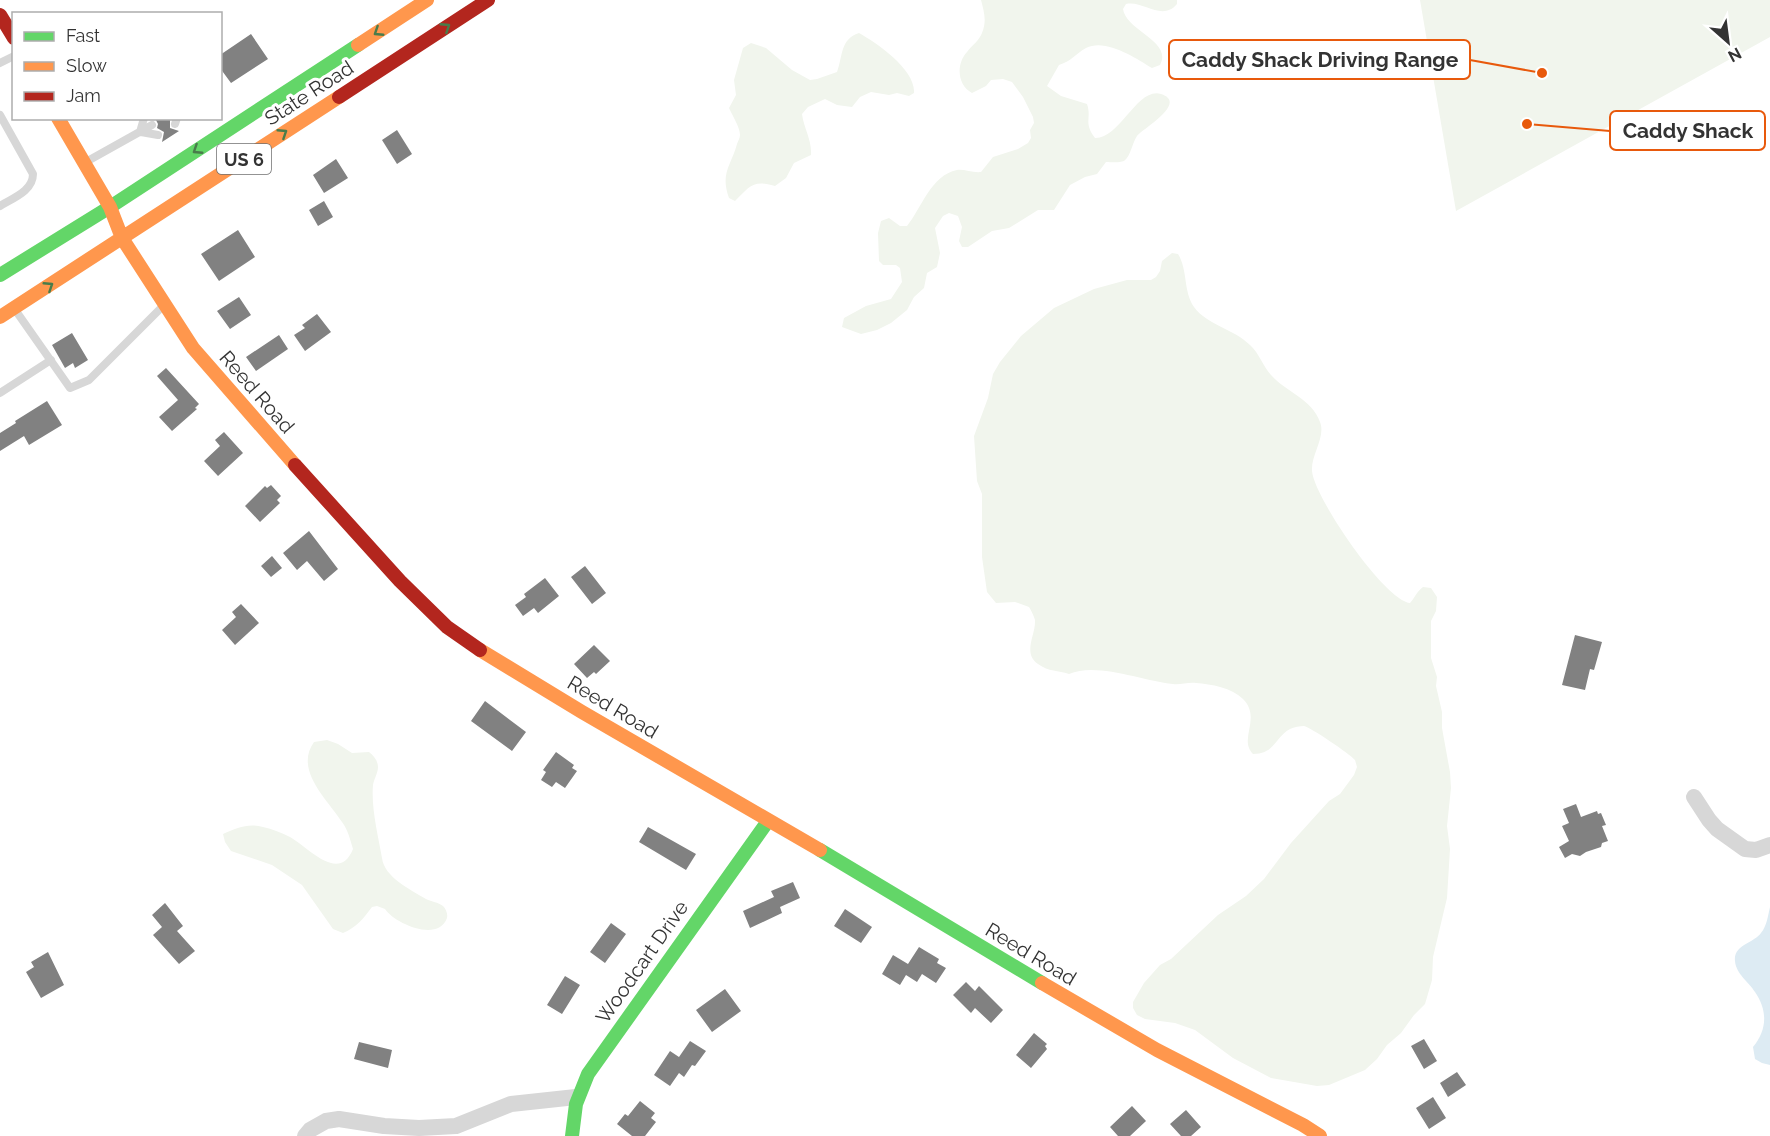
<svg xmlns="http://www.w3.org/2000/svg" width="1770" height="1136" viewBox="0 0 1770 1136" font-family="Raleway,sans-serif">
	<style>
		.green { fill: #f1f5ed }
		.water { fill: #ddebf3 }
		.building { fill: #818181 }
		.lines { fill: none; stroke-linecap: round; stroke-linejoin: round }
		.lane { stroke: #d7d7d7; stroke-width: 8 }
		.street { stroke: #d7d7d7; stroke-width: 16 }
		.fast { stroke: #63d668; stroke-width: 14 }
		.slow { stroke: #ff974d; stroke-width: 14 }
		.jam { stroke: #b3261e; stroke-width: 14 }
		.oneway { stroke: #497c4b }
		.labels { text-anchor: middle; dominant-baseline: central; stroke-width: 6; stroke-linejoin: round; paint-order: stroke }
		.shield { fill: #fff; stroke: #707070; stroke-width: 1.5 }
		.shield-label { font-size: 18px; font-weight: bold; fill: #333 }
		.street-label { font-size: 20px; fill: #333; stroke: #fff }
		.leader { fill: none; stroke: #e8590c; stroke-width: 2 }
		.callout-dot { fill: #e8590c; stroke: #fff; stroke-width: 2 }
		.callout { fill: #fff; stroke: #e8590c; stroke-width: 2 }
		.callout-label { font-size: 21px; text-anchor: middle; font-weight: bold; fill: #333 }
	</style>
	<rect width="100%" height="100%" fill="#fff"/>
	<path class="green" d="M981 0H1177V4C1162 22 1143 0 1126 4L1123 9C1126 31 1173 41 1160 65L1152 68C1135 58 1106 38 1086 48 1075 54 1072 61 1059 65L1047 86 1061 96 1087 104C1092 119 1083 122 1095 138 1120 139 1137 87 1161 94 1189 103 1141 130 1137 136 1132 143 1131 156 1124 161 1119 163 1111 162 1106 162L1097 174 1085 177 1070 185 1054 210H1038L1009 228 992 231 968 247H962L959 241 962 227 958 216 949 213 943 216 935 228 940 253 937 267 927 273 924 288 914 297 907 310 891 323 877 330 861 334 842 327 844 318 866 306 891 299 902 282 900 268 896 265H883L879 261 878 233 881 221 889 218 900 226H907C921 209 931 175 957 170 964 169 973 173 981 172L993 157 1018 149 1028 143 1031 138 1030 130 1034 123 1033 117 1023 97 1012 82 1003 79 991 80 986 86 972 93C957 85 956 64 967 52 972 45 979 41 982 33 987 21 984 12 981 0Z
		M1420 0H1770V37L1456 211Z
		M859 33C877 43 916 70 914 93L909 96 897 93 889 95 871 92 860 97 852 107 837 105 825 99 808 107 802 114C804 129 812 140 811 155L794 163 786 178 775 186C753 179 749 187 735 201L729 198C720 173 731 166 737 144 738 141 740 138 740 135 740 127 732 115 729 108L736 95 734 80 743 48 751 43 766 48 792 70 810 80 817 79 837 72C843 56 840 39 859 33Z
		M1172 253 1178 254C1188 270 1183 291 1194 307 1207 325 1234 329 1250 345 1259 353 1263 366 1271 375 1286 392 1312 399 1320 422 1326 437 1311 454 1312 471 1314 497 1384 600 1410 603 1415 598 1416 592 1423 587L1431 588 1437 597 1436 611 1431 621V658L1437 677 1436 686 1442 712V728L1450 772 1451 788 1447 826 1450 849 1447 898 1433 957 1432 980 1425 1004 1414 1015 1401 1033 1387 1045 1377 1059 1365 1070 1329 1085 1317 1086 1271 1078 1233 1058 1195 1030 1175 1023 1145 1019 1137 1015 1133 1008V1002L1144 983 1160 965 1171 959 1218 915 1246 896 1264 879 1291 843 1329 801 1340 794 1354 775 1357 767 1355 760C1350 754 1310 727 1304 726 1300 726 1294 727 1290 729 1275 737 1275 754 1253 754 1238 739 1262 718 1243 699 1232 688 1211 684 1196 683 1188 682 1180 685 1173 684 1142 681 1097 662 1069 674 1058 670 1049 672 1038 664 1022 653 1036 635 1035 620 1034 616 1031 610 1029 607L1015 602 996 603 987 592 982 557V494L977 481 974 436 988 398 993 374 1000 362 1021 336 1054 308 1094 289 1127 280H1151L1156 277 1160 271 1162 261Z
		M327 740 338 744 352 753 369 752C374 756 378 761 378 767 378 773 374 779 373 785 371 808 378 835 382 858 384 877 411 890 426 899 432 902 438 902 443 906 446 909 448 914 447 918 438 943 394 923 385 909L377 906 372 907C363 919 357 927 343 933L333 929 302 885 272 865 231 851 225 842 223 834C237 828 248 823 263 827 272 829 282 833 290 837 308 847 339 884 353 849 350 839 348 830 342 822 327 799 294 770 314 742Z"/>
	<path class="water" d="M1770 907V1065L1762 1063 1755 1059 1753 1047C1767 1030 1768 1011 1755 992 1749 982 1736 974 1735 961 1733 945 1754 943 1761 933 1767 926 1768 915 1770 907Z"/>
	<path class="building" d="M251 34 268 59 231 83 220 68V55Z
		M150 118H170V128L179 131 162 142 164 132 157 128 158 124 156 120Z
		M397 130 412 154 397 164 382 140Z
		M336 159 348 178 324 193 313 175Z
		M324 201 333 217 318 226 309 210Z
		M238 230 255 257 219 281 201 254Z
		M239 297 251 315 230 329 217 311Z
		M317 314 331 332 305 351 294 335 305 328 302 325Z
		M72 333 88 360 75 368 73 363 65 368 52 345Z
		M279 335 288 349 256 371 246 357Z
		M166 368 199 404 195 408 197 409 172 431 159 417 178 400 157 376Z
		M47 401 62 425 29 445 24 436 0 451V433L16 423 15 421Z
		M224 432 243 453 218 476 204 461 220 446 215 440Z
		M271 485 281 496 277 500 280 503 260 522 245 506 265 486 267 488Z
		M309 531 338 569 324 581 307 561 297 570 283 553Z
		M272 556 282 568 271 577 261 566Z
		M585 566 606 593 592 604 571 577Z
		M545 578 559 596 538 613 534 608 523 616 515 605 526 597 524 594Z
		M241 604 259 623 235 645 222 630 236 617 232 612Z
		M1575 635 1602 642 1594 670 1590 669 1585 690 1562 685Z
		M594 645 610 661 596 674 594 672 587 678 574 664Z
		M485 701 526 732 512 751 471 721Z
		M556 752 574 765 572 768 577 771 565 788 556 782 552 787 541 780 546 772 543 770Z
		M1576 804 1581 817 1597 811 1598 814 1601 813 1606 825 1602 826 1608 841 1602 843 1601 847 1586 852 1580 856 1572 854 1565 858 1559 847 1569 841 1562 826 1569 823 1563 809Z
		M648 827 696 854 686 870 639 842Z
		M793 882 800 898 780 907 782 913 750 928 743 911 774 897 771 891Z
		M165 903 183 926 177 931 195 951 179 964 153 935 162 927 152 915Z
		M845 909 872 927 861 943 834 926Z
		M611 923 626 934 605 963 590 952Z
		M919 947 939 959 937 963 946 968 936 983 922 974 917 982 906 975 900 985 882 974 893 955 908 964Z
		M48 952 64 985 41 998 26 972 34 967 31 962Z
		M565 976 580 985 562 1014 547 1005Z
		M966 982 975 991 979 986 1003 1010 991 1023 975 1008 971 1013 953 995Z
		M725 989 741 1011 712 1032 696 1010Z
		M1034 1033 1047 1044 1045 1046 1047 1049 1031 1068 1016 1055Z
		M1424 1039 1437 1061 1424 1069 1411 1046Z
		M690 1041 706 1051 695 1066 692 1065 684 1077 679 1073 670 1086 654 1075 670 1051 679 1057Z
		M359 1042 392 1050 388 1068 354 1059Z
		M1457 1072 1466 1085 1448 1097 1440 1083Z
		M1433 1097 1446 1118 1429 1129 1416 1108Z
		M640 1101 655 1113 651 1118 656 1122 645 1136H632L617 1124 625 1114 628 1116Z
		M1132 1106 1146 1121 1130 1136H1118L1110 1127Z
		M1186 1110 1201 1127 1191 1136H1181L1170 1124Z"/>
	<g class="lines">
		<path class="lane" d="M0 63 14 56
			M0 115 33 174C33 191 13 198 0 206
			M175 124 177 118
			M140 132 144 118
			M141 132 158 135
			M84 163 152 125
			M16 311 70 388 89 380 164 305
			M0 393 51 360"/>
		<path class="street" d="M1694 797 1709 820 1717 829 1745 849 1756 850 1770 845
			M305 1136 310 1130 326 1121 339 1119 384 1126 419 1128 456 1126 511 1104 576 1097"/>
		<path class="fast" d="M0 275 110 207 358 45
			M820 850 1042 983
			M572 1136 576 1104 588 1074 768 821"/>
		<path class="slow" d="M358 45 427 0
			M58 118 110 207 122 238 193 348 295 465
			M0 317 339 97
			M480 650 582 712 820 850
			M1042 983 1157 1050 1303 1125 1320 1136"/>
		<path class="jam" d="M0 15 14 38
			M339 97 488 0
			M295 465 400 581 447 627 480 650"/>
	</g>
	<defs><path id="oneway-chevron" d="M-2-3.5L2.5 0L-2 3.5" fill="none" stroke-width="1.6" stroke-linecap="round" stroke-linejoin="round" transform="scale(1.5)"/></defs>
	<g class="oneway">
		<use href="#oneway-chevron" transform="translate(446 27) rotate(-33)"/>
		<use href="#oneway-chevron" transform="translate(378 32) rotate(147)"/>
		<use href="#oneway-chevron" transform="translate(283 133) rotate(-33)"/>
		<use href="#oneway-chevron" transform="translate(197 150) rotate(147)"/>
		<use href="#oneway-chevron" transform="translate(49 286) rotate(-33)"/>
	</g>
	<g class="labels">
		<rect class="shield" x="217" y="144" width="54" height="30" rx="4.5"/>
		<g class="shield-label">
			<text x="244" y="159">US 6</text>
		</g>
		<g class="street-label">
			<text transform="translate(309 93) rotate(-33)">State Road</text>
			<text transform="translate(257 392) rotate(49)">Reed Road</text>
			<text transform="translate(613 707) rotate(31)">Reed Road</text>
			<text transform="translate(1031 954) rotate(31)">Reed Road</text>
			<text transform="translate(642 962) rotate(-55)">Woodcart Drive</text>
		</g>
	</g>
	<path class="leader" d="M1542 73L1470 60M1527 124L1610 131"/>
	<g class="callout-dot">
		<circle cx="1542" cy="73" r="6"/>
		<circle cx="1527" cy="124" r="6"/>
	</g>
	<g class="callout">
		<rect x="1169" y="40" width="301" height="39" rx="6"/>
		<rect x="1610" y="111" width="155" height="39" rx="6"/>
	</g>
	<g class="callout-label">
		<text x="1320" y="67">Caddy Shack Driving Range</text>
		<text x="1688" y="138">Caddy Shack</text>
	</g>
	<rect x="12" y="12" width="210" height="108" fill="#ffffff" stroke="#adadad" stroke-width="1.5"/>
	<rect x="24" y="32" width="30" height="9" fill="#63d668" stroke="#adadad" stroke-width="1.5"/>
	<text x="66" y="42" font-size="18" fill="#333333">Fast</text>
	<rect x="24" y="62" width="30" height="9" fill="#ff974d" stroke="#adadad" stroke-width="1.5"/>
	<text x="66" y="72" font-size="18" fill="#333333">Slow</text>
	<rect x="24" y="92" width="30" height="9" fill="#b3261e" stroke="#adadad" stroke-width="1.5"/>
	<text x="66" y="102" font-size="18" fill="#333333">Jam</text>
	<g transform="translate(1728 42) rotate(152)" stroke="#ffffff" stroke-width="4.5" paint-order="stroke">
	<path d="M0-4.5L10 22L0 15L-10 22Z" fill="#333333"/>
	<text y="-9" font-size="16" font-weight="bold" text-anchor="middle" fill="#333333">N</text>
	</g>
</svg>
